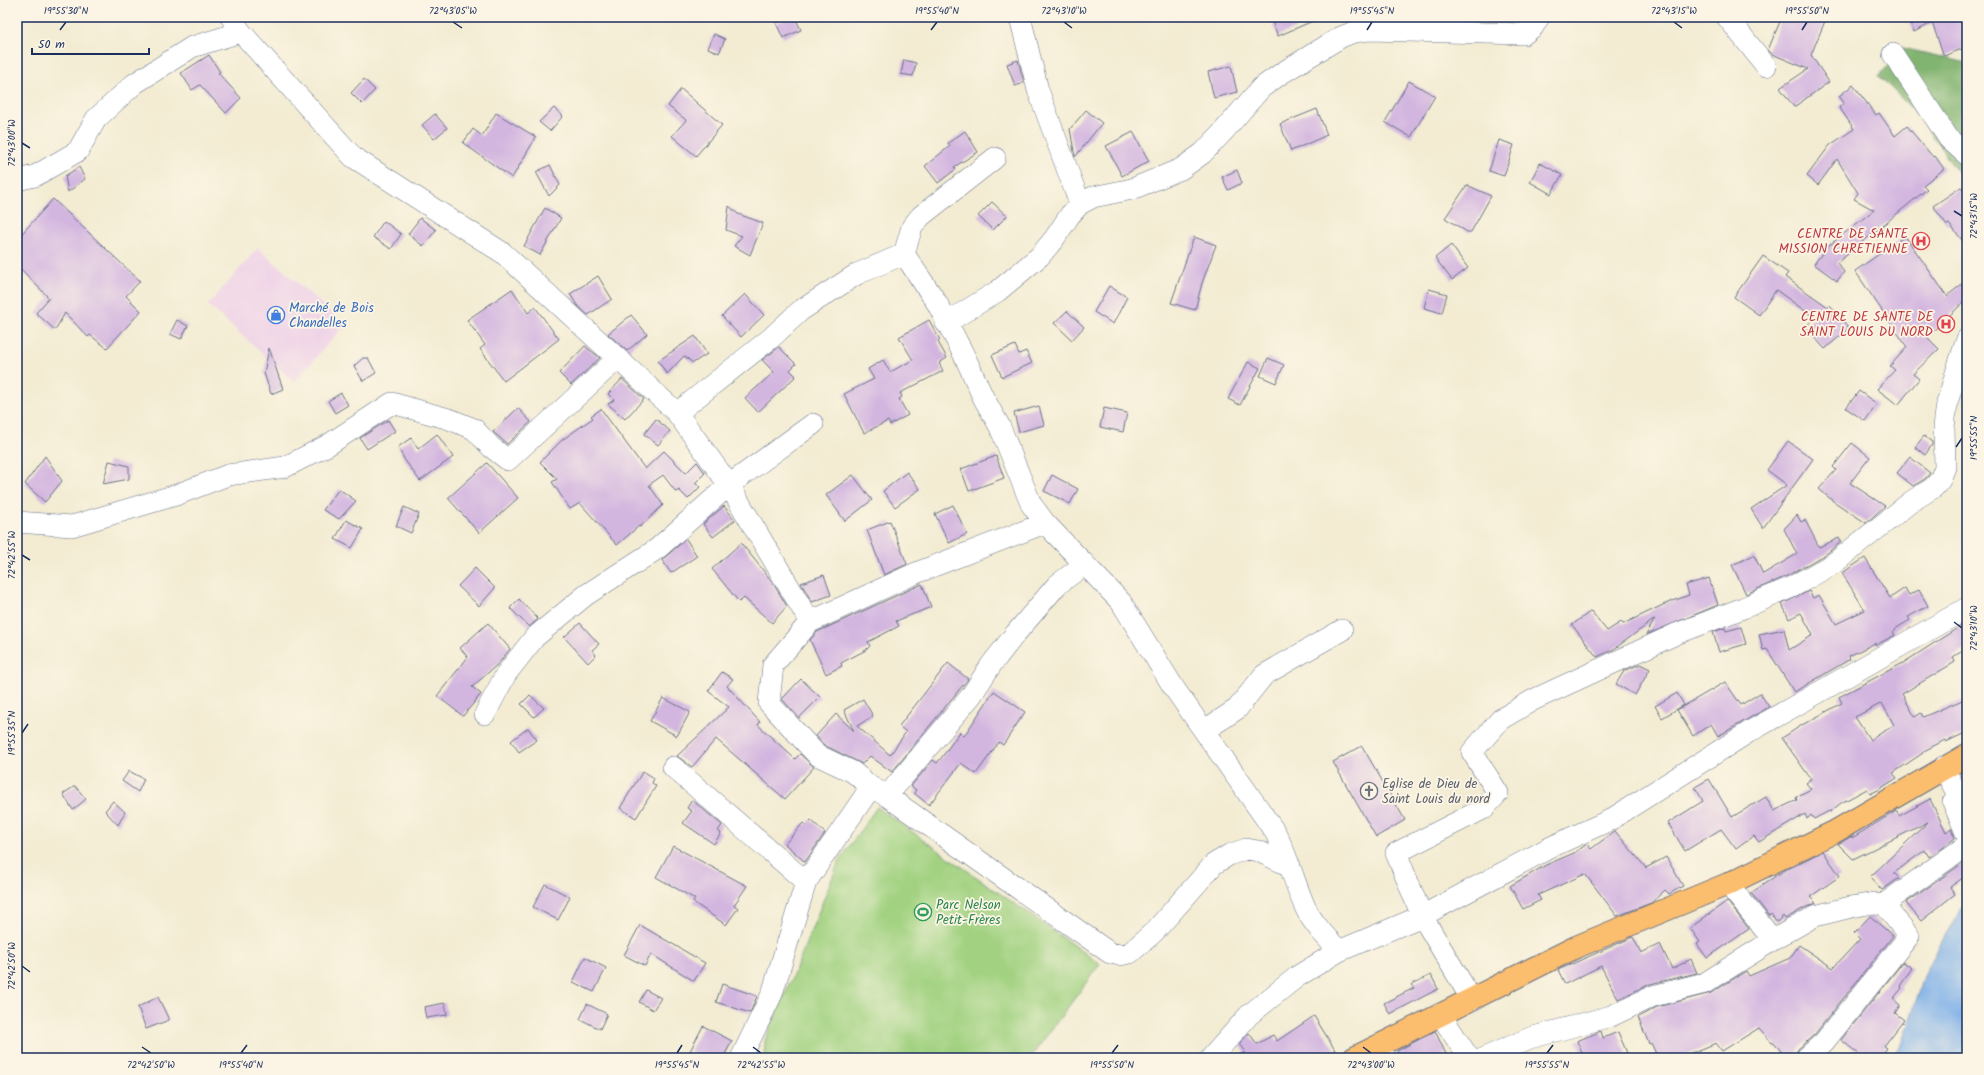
<svg xmlns="http://www.w3.org/2000/svg" width="1984" height="1075" viewBox="0 0 1984 1075" font-family="Kalam,sans-serif">
	<style>
		.built { fill: #eed0e8 }
		.green { fill: #a2d281; stroke: #5e8070 }
		.forest { fill: #81b46f; stroke: #4e7266 }
		.water { fill: #7bafe8; stroke: #4b6fa3 }
		.building { fill: #d3b6e0; fill-rule: evenodd }
		.lines { fill: none; stroke-linecap: round; stroke-linejoin: round }
		.minor-casing { stroke: #677187; stroke-width: 22 }
		.major-casing { stroke: #677187; stroke-width: 24 }
		.minor { stroke: #fff; stroke-width: 21 }
		.major { stroke: #fbbd6e; stroke-width: 22 }
		.ticks { fill: none; stroke: #1b2f5e; stroke-width: 1.5 }
		.labels { text-anchor: middle; dominant-baseline: central; stroke-width: 3.5; stroke-linejoin: round; paint-order: stroke }
		.health-label { font-size: 13px; fill: #be3a42; stroke: #fcf5e5; text-anchor: end }
		.shop-label { font-size: 13px; fill: #366cbe; stroke: #fcf5e5; text-anchor: start }
		.worship-label { font-size: 13px; fill: #5b616d; stroke: #fcf5e5; text-anchor: start }
		.leisure-label { font-size: 13px; fill: #27864d; stroke: #fcf5e5; text-anchor: start }
		.neatline { fill: none; stroke: #1b2f5e; stroke-width: 1.5 }
		.ticks-label { font-size: 10px; text-anchor: middle; fill: #1b2f5e }
	</style>
	<rect width="100%" height="100%" fill="#fcf5e5"/>
	<filter id="ink" filterUnits="userSpaceOnUse"><feTurbulence type="fractalNoise" baseFrequency=".025" numOctaves="2"/><feDisplacementMap in="SourceGraphic" scale="8" xChannelSelector="R" yChannelSelector="G"/><feConvolveMatrix kernelMatrix="1 2 1 2 8 2 1 2 1" color-interpolation-filters="sRGB"/></filter>
	<filter id="wash" filterUnits="userSpaceOnUse"><feTurbulence type="fractalNoise" baseFrequency=".012" numOctaves="4" result="noise"/><feDisplacementMap in="SourceGraphic" scale="16" xChannelSelector="R" yChannelSelector="G"/><feGaussianBlur stdDeviation="0.9" result="paint"/><feColorMatrix in="noise" values="0 0 0 0 0 0 0 0 0 0 0 0 0 0 0 0 0 1.4 0 .05"/><feComposite in="paint" operator="in"/></filter>
	<g filter="url(#wash)">
		<rect width="100%" height="100%" fill="#f3ecd3"/>
		<path class="built" d="M258 248 345 325 294 382 208 305Z"/>
		<path class="green" d="M877 807 1100 964 1030 1058H764L765 1040 795 971 839 861Z"/>
		<path class="forest" d="M1903 48 1967 63V186L1919 116 1879 76Z"/>
		<path class="water" d="M1967 904V1058H1893L1903 1040 1925 974 1941 942 1962 908Z"/>
		<g id="blocks">
			<path class="building" d="M789 17H795L801 30 783 38 776 23Z
				M1270 17H1322L1278 36Z
				M1782 17H1815L1825 21 1811 55 1829 82 1794 107 1780 88 1808 69 1772 54 1768 50Z
				M1907 17H1967V47L1944 56 1932 23 1914 32Z
				M714 34 725 39 719 53 708 48Z
				M209 55 220 72 218 73 241 98 226 113 200 85 192 90 181 73Z
				M904 60 916 63 913 76 901 74Z
				M1018 60 1024 83 1015 86 1007 64Z
				M1231 66 1237 92 1214 98 1208 72Z
				M364 79 375 90 362 104 351 93Z
				M1409 81 1435 96 1411 137 1385 122Z
				M1853 85 1876 115 1879 113 1895 136 1907 126 1933 157 1935 156 1944 169 1923 185 1927 189 1837 263 1844 272 1837 281 1814 264 1827 247 1874 210 1854 199 1858 193 1837 159 1818 185 1807 176 1830 145 1854 129 1839 107 1844 103 1839 96Z
				M681 89 722 125 696 156 672 136 686 120 668 106Z
				M554 108 563 116 550 131 539 122Z
				M1317 109 1327 135 1291 151 1280 124Z
				M1086 110 1102 123 1075 157 1070 129Z
				M496 113 536 137 512 178 463 143 473 129 482 136Z
				M435 114 447 128 434 139 422 125Z
				M965 131 978 152 954 167 956 169 938 183 925 166 950 146 948 143Z
				M1133 132 1149 161 1122 176 1106 146Z
				M1499 140 1514 145 1504 176 1489 171Z
				M1540 163 1562 175 1551 194 1530 182Z
				M550 165 560 185 549 196 536 172Z
				M79 167 85 179 68 192 65 176Z
				M1237 170 1242 183 1228 190 1222 177Z
				M1467 185 1491 196 1471 232H1467L1445 218Z
				M1961 187 1967 196V246L1949 224 1947 225 1933 206Z
				M53 199 140 281 126 296 141 311 107 348 90 335 88 337 65 313 55 330 36 313 49 298 17 265V239Z
				M992 202 1007 216 993 230 978 216Z
				M729 206 738 214 763 223 750 255 734 246 742 236 726 230Z
				M545 208 561 218 540 255 524 246Z
				M420 218 436 230 423 246 408 234Z
				M384 221 401 234 391 249 373 237Z
				M1905 236 1947 296 1967 280V299L1927 337 1939 349 1913 374 1919 379 1898 405 1877 389 1895 370 1890 366 1907 347 1855 271Z
				M1194 237 1216 245 1202 283 1195 310 1171 303Z
				M1451 245 1468 268 1452 280 1435 258Z
				M1763 256 1788 273 1785 277 1828 307 1830 305 1849 328 1825 349 1805 327 1815 318 1776 290 1759 315 1734 297Z
				M598 276 612 299 588 315 577 305 570 294Z
				M1109 286 1127 297 1113 324 1094 312Z
				M512 289 528 313 535 307 559 339 504 381 480 349 485 345 467 320Z
				M1429 289 1447 294 1442 313 1424 308Z
				M745 294 764 315 741 337 722 316Z
				M1067 311 1084 327 1072 340 1054 323Z
				M631 315 647 334 627 351 608 334Z
				M177 320 188 326 181 339 170 334Z
				M929 320 940 340 938 342 947 358 939 363 943 371 900 393 902 397 899 399 908 415 890 425 888 421 864 433 844 394 874 379 868 369 883 360 890 372 913 360 899 337Z
				M695 336 707 354 693 363 684 356 667 374 658 361Z
				M1015 345 1019 354 1026 351 1032 363 1002 377 992 355Z
				M585 346 600 358 571 385 559 373Z
				M779 347 796 364 790 370 796 376 758 412 745 398 774 372 762 360Z
				M269 348 283 389 271 394 264 373Z
				M363 358H368L376 373 363 381 354 366Z
				M1268 358 1284 365 1276 383 1260 376Z
				M1248 362 1260 368 1240 405 1228 399Z
				M622 379 644 399 625 419 608 404 614 400 608 394Z
				M1859 391 1877 404 1865 421 1846 408Z
				M341 393 348 405 335 413 328 401Z
				M1039 406 1044 425 1019 432 1014 413Z
				M518 408 531 422 507 444 493 432Z
				M1104 408 1127 413 1123 432 1100 427Z
				M601 409 645 469 664 451 686 473 697 462 705 473 695 483 700 487 688 499 679 490 676 492 663 475 649 485 663 505 640 527 639 526 617 545 580 503 570 509 552 482 557 479 540 462 562 440 593 418 591 416Z
				M656 419 670 431 658 445 644 434Z
				M388 420 395 431 367 449 360 438Z
				M437 434 453 457 420 481 404 459 398 447 411 438 418 449Z
				M1924 436 1932 442V445L1925 455 1915 447Z
				M1788 441 1813 459 1763 528 1751 509 1787 485 1767 470Z
				M1852 443 1870 457 1850 483 1885 506 1866 523 1833 501 1819 489 1836 470 1833 467Z
				M45 456 62 481 45 502 25 484Z
				M996 456 1004 478 969 491 961 469Z
				M1910 457 1930 473 1925 479 1913 486 1897 473Z
				M109 461 129 466V479L103 484Z
				M487 463 518 498 479 533 448 498Z
				M907 472 920 489 895 507 883 491Z
				M853 475 872 500 845 521 826 495Z
				M1052 475 1078 489 1070 504 1044 491Z
				M339 489 356 501 339 519 323 510Z
				M953 505 967 534 949 543 935 514Z
				M724 506 735 520 713 537 703 524Z
				M404 507 419 514 411 533 396 526Z
				M1797 515 1801 522 1805 520 1819 547 1839 538 1841 542 1826 554 1787 576 1746 594 1732 565 1754 555 1763 574 1797 554 1784 529Z
				M346 520 363 529 352 548 335 539Z
				M890 521 907 564 884 575 867 530Z
				M686 539 697 556 671 573 662 560Z
				M741 543 771 580 787 606 772 623 744 598 739 602 712 569Z
				M1865 558 1890 598 1905 588 1909 595 1919 590 1928 606 1908 617 1910 620 1895 629 1896 630 1893 632 1895 635 1876 645 1875 643 1849 656 1850 659 1840 665 1794 692 1767 649 1763 650 1759 634 1784 629 1789 650 1813 635 1801 613 1789 619 1782 604 1809 591 1813 598 1819 595 1836 624 1865 610 1842 573Z
				M475 568 495 588 479 606 458 586Z
				M824 575 831 595 812 602 801 583Z
				M1709 578 1718 605 1646 635 1655 619 1614 649 1597 657 1572 625 1591 611 1607 631 1621 622 1623 624 1665 604 1689 595 1686 585Z
				M922 584 931 607 896 621 899 626 868 642 870 646 866 650 841 663 842 666 826 674 810 640 817 632Z
				M519 599 538 619 529 627 510 608Z
				M1967 622V648L1953 657 1955 662 1902 694 1915 717 1921 713 1923 717 1967 698V732L1946 742 1945 740 1922 752 1923 753 1893 773 1897 778 1878 790 1870 794 1867 789 1841 803 1830 812 1829 811 1814 819 1811 815 1807 819 1805 814 1759 842 1754 836 1736 849 1721 829 1685 851 1668 823 1703 801 1695 787 1709 779 1732 817 1766 797 1774 811 1797 800 1796 797 1811 789 1806 783 1811 779 1782 738 1802 725 1842 703 1839 697 1903 663ZM1882 703 1894 725 1870 740 1855 717Z
				M488 623 510 649 498 664 472 687 481 694 463 716 437 696 468 657 460 648Z
				M580 623 599 644 592 650 596 655 588 663 564 637Z
				M1741 627 1746 644 1719 652 1713 632 1725 628 1726 631Z
				M948 663 968 679 892 772 870 756 862 764 824 745 816 736 836 714 854 731 844 710 863 699 873 716 857 726 890 755 906 732 899 726Z
				M1640 664 1650 669 1635 695 1616 684 1624 671Z
				M722 672 733 679 727 686 760 722 758 725 795 759 800 754 814 767 785 799 716 739 692 767 677 756 729 707 708 691Z
				M801 679 820 697 799 718 782 699Z
				M1725 682 1741 705 1760 693 1769 707 1718 736 1711 724 1693 736 1677 710Z
				M994 691 1025 712 1003 745 999 742 976 774 961 763 929 805 914 793 916 790 911 786 933 760 937 763 942 757 960 732 964 736Z
				M1677 693 1684 705 1662 718 1655 706Z
				M530 695 544 708 534 717 521 704Z
				M663 698 690 712 677 736 650 721Z
				M528 728 537 740 519 752 511 741Z
				M1362 746 1405 820 1376 837 1333 762Z
				M129 771 144 779 138 792 122 781Z
				M643 771 654 778 652 783 656 786 636 818 620 808Z
				M75 786 86 799 73 810 63 794Z
				M1930 799 1946 832 1951 828 1955 838 1929 857 1925 850 1894 873 1899 878 1882 890 1870 877 1928 822 1853 859 1838 844 1852 836V838L1896 811 1899 816Z
				M692 800 722 825 718 831 721 833 714 844 683 823 692 811 687 808Z
				M113 801 125 812 118 825 105 811Z
				M811 820 825 833 805 862 785 844 803 823 806 825Z
				M1615 831 1646 868 1666 857 1683 886 1669 894 1665 890 1651 903 1617 916 1585 874 1538 895 1541 900 1523 909 1510 886 1546 865 1574 853 1587 844 1591 849Z
				M673 846 747 886 734 905 738 908 726 925 693 902 695 899 656 877Z
				M1823 851 1840 876 1810 897 1816 903 1804 908 1785 919 1783 916 1777 922 1771 914 1769 916 1751 893 1783 871Z
				M1967 860V875L1950 887 1955 894 1921 921 1906 903Z
				M545 884 570 897 558 920 533 907Z
				M1727 901 1749 929 1707 958 1697 944 1700 942 1690 928Z
				M1870 916 1893 936 1815 1034 1798 1049 1794 1058H1786L1774 1042 1772 1043 1759 1028 1722 1051 1716 1043 1680 1058H1658L1651 1043 1649 1044 1638 1017 1657 1007 1711 993 1746 971 1749 976 1790 958 1799 945 1833 968 1860 939 1854 933Z
				M640 925 705 963 694 981 651 954 645 966 624 955Z
				M1633 937 1641 953 1660 944 1672 969 1691 959 1697 973 1650 984 1618 999 1601 966 1565 984 1558 970Z
				M585 957 606 968 594 992 573 982Z
				M1903 962 1912 968 1900 986 1902 988 1893 999 1900 1005 1895 1013 1904 1020 1884 1046 1887 1048 1880 1058H1864L1841 1040Z
				M1431 975 1438 989 1390 1014 1384 1003 1414 988 1412 984Z
				M722 984 757 996 750 1013 716 1002Z
				M646 990 661 998 653 1010 639 1002Z
				M158 997 169 1020 146 1029 138 1007Z
				M445 1003 447 1015 426 1018 424 1007Z
				M587 1004 607 1014 600 1029 580 1019Z
				M1314 1016 1335 1050 1321 1058H1235L1245 1052 1239 1044 1249 1033 1257 1044 1273 1035 1277 1041Z
				M703 1026 732 1041 723 1058H703L690 1051Z
				M1435 1031 1446 1054 1438 1058H1400L1397 1051Z
				M1601 1031 1603 1038 1618 1032 1627 1053 1616 1058H1584L1577 1041Z"/>
		</g>
	</g>
	<g filter="url(#ink)">
		<use href="#blocks" fill-opacity="0" stroke="#677187" stroke-width="1"/>
		<g class="lines">
			<defs>
				<path id="minor" d="M231 17 241 32 353 157 503 253 677 413 729 485 810 622 773 665 769 703 817 755 853 772 871 787 806 882 772 994 741 1058
					M1020 17 1038 90 1080 204
					M1727 17 1766 66
					M1893 54 1949 139 1967 155
					M995 158 921 216 912 227 904 254 937 303 965 357 983 397 1000 427 1031 504 1045 523 1121 602 1174 688 1275 832C1288 856 1294 882 1305 907 1313 924 1327 938 1339 951
					M17 180 35 176 78 151 96 119 134 84 192 47 241 32
					M946 323 998 291 1040 256 1054 239 1070 215 1080 204 1093 197 1132 189 1181 169 1203 153 1222 133 1261 88 1282 73 1341 37 1354 32 1369 30 1524 34 1533 27 1539 17
					M1967 339 1959 363 1967 372
					M677 413 771 338 800 311 857 274 904 254
					M17 522 72 526 176 495 228 475 285 467 328 445 392 403 449 419 474 429 491 447 508 460 617 359
					M810 622 916 573 1045 523
					M485 714 506 674 535 637 586 595 657 549 729 485 813 424
					M1205 730 1237 709 1264 675 1342 630
					M673 767 806 882
					M1943 767 1958 795 1953 802 1967 835
					M871 787 887 796 1110 953 1120 955 1130 953 1155 931 1214 864 1229 855 1246 849 1258 851 1290 866
					M887 796 971 696 991 665 1016 633 1057 585 1085 564
					M1728 884 1773 940
					M1884 904 1967 845
					M1472 1000 1422 916 1396 853 1483 809 1498 793 1472 752 1501 719 1533 700 1676 634 1743 608 1792 587 1833 564 1912 501 1933 488 1940 480 1945 467 1944 427 1947 403 1959 363
					M1440 1014 1469 1058
					M1379 1045 1385 1058
					M1211 1058 1249 1015 1298 976 1339 951 1422 916 1551 847 1610 820 1749 732 1967 608
					M1484 1058 1530 1038 1611 1016 1653 996 1705 983 1773 940 1815 916 1851 907 1874 903 1884 904 1909 936 1824 1042 1806 1058"/>
				<path id="major" d="M1354 1058 1576 947 1728 884 1836 831 1967 755"/>
			</defs>
			<use href="#minor" class="minor-casing"/>
			<use href="#major" class="major-casing"/>
			<use href="#minor" class="minor"/>
			<use href="#major" class="major"/>
		</g>
	</g>
	<path class="ticks" d="M453 22 462 28M1064 22 1072 28M1674 22 1682 28M60 30 66 22M931 30 937 22M1367 30 1372 22M1802 30 1807 22M22 143 30 148M1954 211 1962 216M1956 447 1962 438M22 555 30 560M1954 622 1962 628M22 733 28 724M22 966 30 972M142 1047 151 1053M753 1047 761 1053M1363 1047 1371 1053M241 1053 247 1045M677 1053 682 1045M1112 1053 1118 1045M1547 1053 1553 1045"/>
	<defs>
		<symbol id="hospital-ring" viewBox="-11 -11 22 22"><circle r="9.5" fill="#fcf5e5" stroke="#e0444e" stroke-width="1.5"/><path d="M-5-5h3v3.5h4V-5h3V5h-3V1.5h-4V5h-3Z" fill="#e0444e"/></symbol>
		<symbol id="shop-ring" viewBox="-11 -11 22 22"><circle r="9.5" fill="#fcf5e5" stroke="#3f7fe0" stroke-width="1.5"/><path d="M-5-2.5h2.3a2.7 3.5 0 0 1 5.4 0H5L5.5 6h-11ZM-1.5-2.5h3a1.5 2.3 0 0 0-3 0Z" fill="#3f7fe0"/></symbol>
		<symbol id="church-ring" viewBox="-11 -11 22 22"><circle r="9.5" fill="#fcf5e5" stroke="#6b7280" stroke-width="1.5"/><path d="M-1.2-6h2.4v3.5h3.3v2.4h-3.3V6h-2.4V-.1h-3.3v-2.4h3.3Z" fill="#6b7280"/></symbol>
		<symbol id="stadium-ring" viewBox="-11 -11 22 22"><circle r="9.5" fill="#fcf5e5" stroke="#2e9e5b" stroke-width="1.5"/><path d="M0-5a6.5 5 0 1 0 0 10a6.5 5 0 1 0 0-10ZM-3.5-1.8h7v3.6h-7Z" fill="#2e9e5b"/></symbol>
	</defs>
	<g fill-rule="evenodd">
		<use href="#hospital-ring" x="1911" y="231" width="20" height="20"/>
		<use href="#shop-ring" x="266" y="305" width="20" height="20"/>
		<use href="#hospital-ring" x="1936" y="314" width="20" height="20"/>
		<use href="#church-ring" x="1359" y="781" width="20" height="20"/>
		<use href="#stadium-ring" x="913" y="902" width="20" height="20"/>
	</g>
	<g class="labels">
		<g class="health-label">
			<text x="1908" y="234">CENTRE DE SANTE<tspan x="1908" dy="15">MISSION CHRETIENNE</tspan></text>
			<text x="1933" y="317">CENTRE DE SANTE DE<tspan x="1933" dy="15">SAINT LOUIS DU NORD</tspan></text>
		</g>
		<g class="shop-label">
			<text x="289" y="308">Marché de Bois<tspan x="289" dy="15">Chandelles</tspan></text>
		</g>
		<g class="worship-label">
			<text x="1382" y="784">Eglise de Dieu de<tspan x="1382" dy="15">Saint Louis du nord</tspan></text>
		</g>
		<g class="leisure-label">
			<text x="936" y="905">Parc Nelson<tspan x="936" dy="15">Petit-Frères</tspan></text>
		</g>
	</g>
	<rect width="1984" height="1075" fill="none" stroke="#fcf5e5" stroke-width="44"/>
	<path d="M32 48v6h117v-6" fill="none" stroke="#1b2f5e" stroke-width="2"/>
	<text x="38" y="48" font-size="12" fill="#1b2f5e" stroke="#fcf5e5" stroke-width="3" paint-order="stroke">50 m</text>
	<rect x="22" y="22" width="1940" height="1031" class="neatline"/>
	<g class="ticks-label">
		<text x="66" y="14">19°55'30"N</text>
		<text x="453" y="14">72°43'05"W</text>
		<text x="937" y="14">19°55'40"N</text>
		<text x="1064" y="14">72°43'10"W</text>
		<text x="1372" y="14">19°55'45"N</text>
		<text x="1674" y="14">72°43'15"W</text>
		<text x="1807" y="14">19°55'50"N</text>
		<text transform="translate(11 143) rotate(-90)" y="4">72°43'00"W</text>
		<text transform="translate(1973 216) rotate(-90)" y="4">72°43'15"W</text>
		<text transform="translate(1973 438) rotate(-90)" y="4">19°55'55"N</text>
		<text transform="translate(11 555) rotate(-90)" y="4">72°42'55"W</text>
		<text transform="translate(1973 628) rotate(-90)" y="4">72°43'10"W</text>
		<text transform="translate(11 733) rotate(-90)" y="4">19°55'35"N</text>
		<text transform="translate(11 966) rotate(-90)" y="4">72°42'50"W</text>
		<text x="151" y="1068">72°42'50"W</text>
		<text x="241" y="1068">19°55'40"N</text>
		<text x="677" y="1068">19°55'45"N</text>
		<text x="761" y="1068">72°42'55"W</text>
		<text x="1112" y="1068">19°55'50"N</text>
		<text x="1371" y="1068">72°43'00"W</text>
		<text x="1547" y="1068">19°55'55"N</text>
	</g>
</svg>
